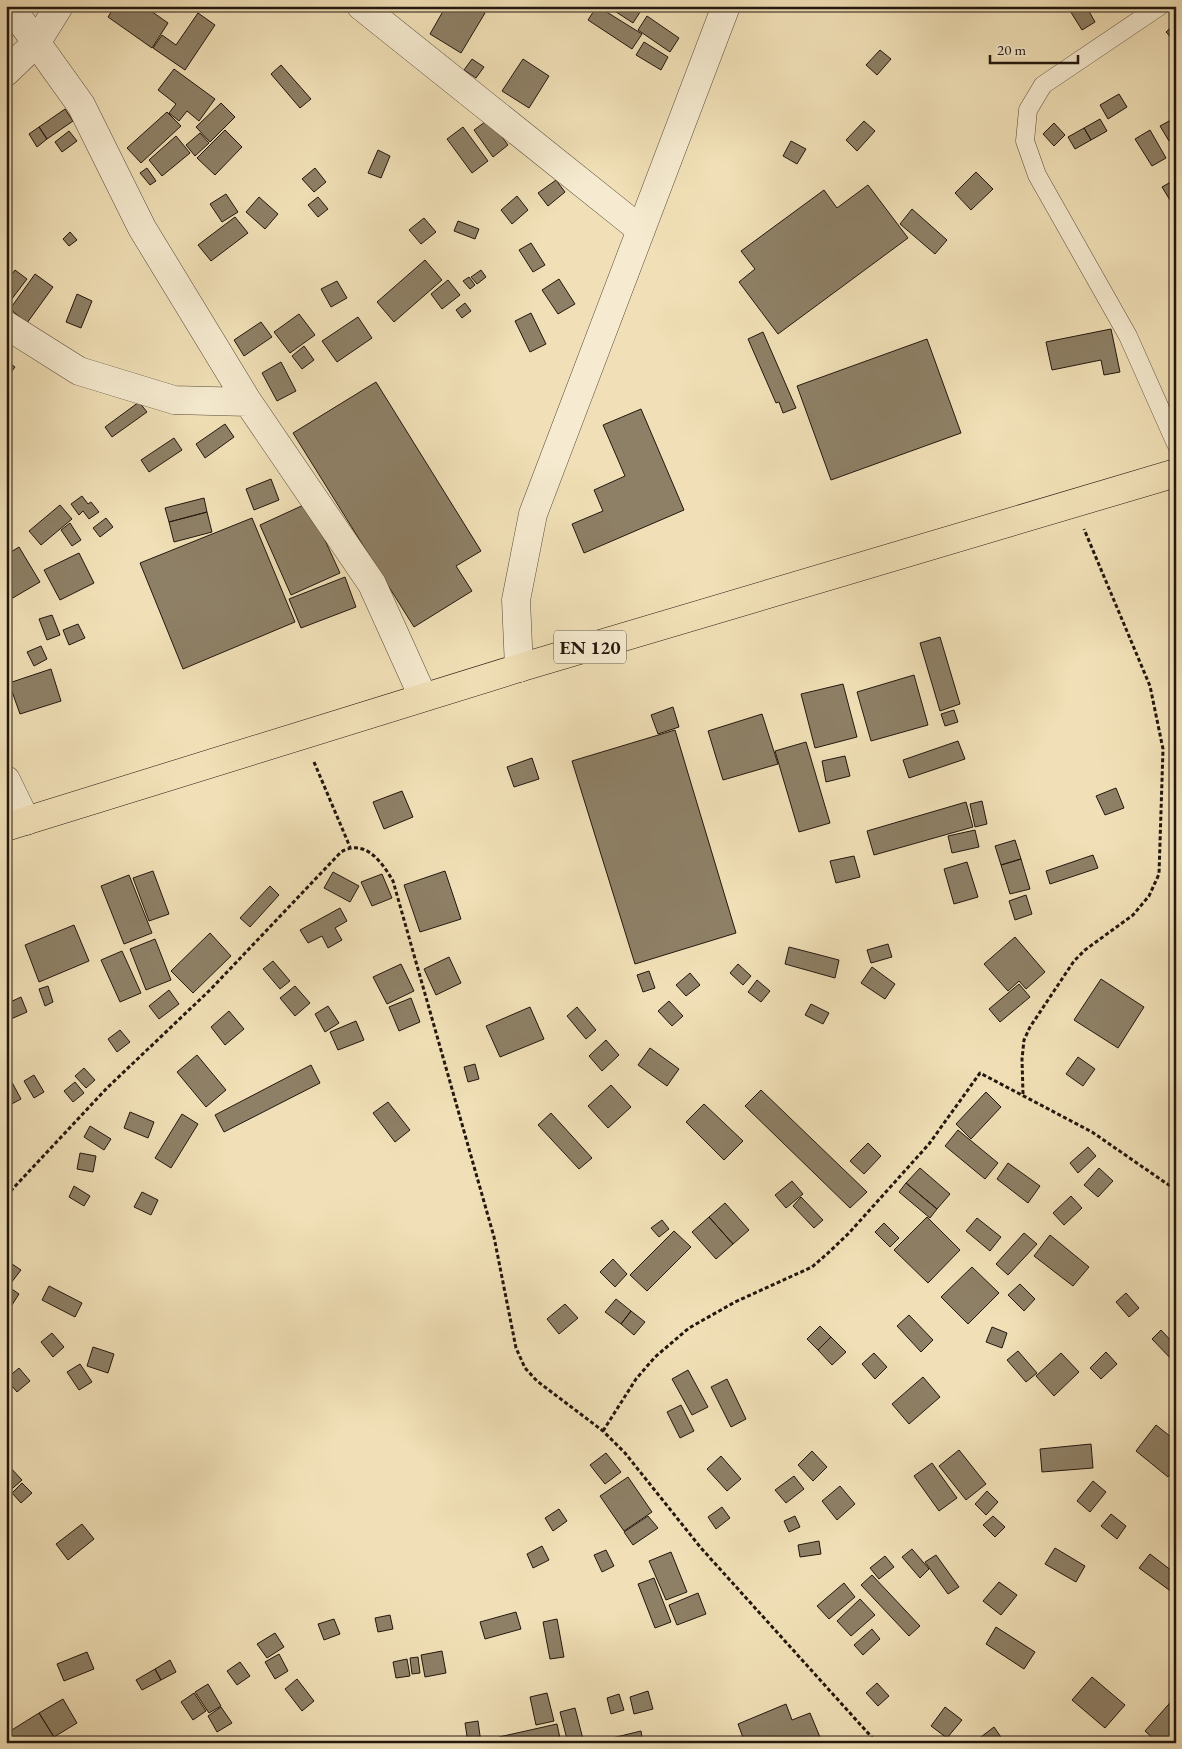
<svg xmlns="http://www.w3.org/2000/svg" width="1182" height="1749" viewBox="0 0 1182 1749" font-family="'EB Garamond',serif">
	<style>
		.building { fill: #8e8066; stroke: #23170e }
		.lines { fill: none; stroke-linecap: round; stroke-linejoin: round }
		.service-casing { stroke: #564938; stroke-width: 19 }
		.minor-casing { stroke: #564938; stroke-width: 29 }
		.primary-casing { stroke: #23170e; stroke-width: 29 }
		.path { stroke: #23170e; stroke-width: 3; stroke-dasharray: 4 2.5; stroke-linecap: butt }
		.service { stroke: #f6ebd0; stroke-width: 18 }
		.minor { stroke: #f6ebd0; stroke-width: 28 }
		.primary { stroke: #f1e0b7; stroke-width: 28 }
		.labels { text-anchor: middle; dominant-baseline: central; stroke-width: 5; stroke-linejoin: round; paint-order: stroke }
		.shield { fill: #f6ebd0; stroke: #625748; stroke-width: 1 }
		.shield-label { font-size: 19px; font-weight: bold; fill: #23170e }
	</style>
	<rect width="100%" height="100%" fill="#f1e0b7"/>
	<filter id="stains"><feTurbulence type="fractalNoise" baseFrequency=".004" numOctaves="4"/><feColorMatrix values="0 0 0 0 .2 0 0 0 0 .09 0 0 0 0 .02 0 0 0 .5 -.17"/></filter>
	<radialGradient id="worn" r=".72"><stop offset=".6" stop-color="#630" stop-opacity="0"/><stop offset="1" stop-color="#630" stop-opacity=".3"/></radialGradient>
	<path class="building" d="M115 6H144L168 23 152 48 108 17Z
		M446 6H473L485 13 461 53 430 34Z
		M597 6 642 34 632 49 588 20Z
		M607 6H644L633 23Z
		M1067 6H1086L1095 22 1082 30Z
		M198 13 215 25 185 70 153 48 162 35 176 45Z
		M647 16 679 38 670 52 638 30Z
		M1176 23V43L1166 32Z
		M644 42 668 57 661 70 636 55Z
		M880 50 891 59 877 75 866 65Z
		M472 59 484 67 476 78 464 70Z
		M523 59 549 76 529 108 502 91Z
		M281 65 311 99 300 108 271 74Z
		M174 69 215 99 199 121 187 111 179 121 169 113 176 104 158 90Z
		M1119 94 1127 107 1108 119 1100 105Z
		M221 103 235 117 210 142 196 127Z
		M65 109 73 121 47 139 39 127Z
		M167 112 181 126 141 163 127 148Z
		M489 119 508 145 493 157 474 130Z
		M1100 119 1107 131 1091 140 1084 128Z
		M1171 120 1176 128V137L1169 141 1160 126Z
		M864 121 875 131 857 151 846 140Z
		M1054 123 1065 135 1054 146 1043 134Z
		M39 127 47 139 37 147 29 134Z
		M463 127 488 161 472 173 447 139Z
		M1084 128 1091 140 1075 149 1068 137Z
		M225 130 242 147 215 175 197 158Z
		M1150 130 1166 158 1152 166 1135 139Z
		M69 131 77 141 62 152 55 142Z
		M200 133 209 143 195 156 186 145Z
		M176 136 190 153 162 176 149 160Z
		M791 141 806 149 797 164 783 156Z
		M378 150 390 156 381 178 368 173Z
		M147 168 156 181 150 185 140 173Z
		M315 168 326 182 314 192 302 179Z
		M976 172 993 189 971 210 955 193Z
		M1176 179V210L1162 187Z
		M556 180 565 192 548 206 538 193Z
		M868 185 908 238 778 334 739 282 755 269 741 251 824 190 837 208Z
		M226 194 238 212 222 222 210 204Z
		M517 196 528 210 512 224 501 210Z
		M259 197 278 214 265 229 246 212Z
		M318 197 328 209 318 217 308 205Z
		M912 209 947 240 935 254 900 224Z
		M235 217 248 233 211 261 198 245Z
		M424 218 436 232 421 244 409 230Z
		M458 221 479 229 475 239 454 231Z
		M70 232 77 240 69 246 63 239Z
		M531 243 545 265 533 272 519 250Z
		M425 260 442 280 394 322 377 302Z
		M15 270 27 279 8 304 6 302V282Z
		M481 270 486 277 477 284 471 277Z
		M35 274 53 287 27 323 10 309Z
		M469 277 475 285 470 289 463 281Z
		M559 279 575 304 558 314 542 290Z
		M448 280 460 295 442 309 431 294Z
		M337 281 347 298 331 307 321 289Z
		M77 294 92 301 81 328 66 322Z
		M465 303 471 311 462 318 456 310Z
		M531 313 546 344 530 352 515 321Z
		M299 314 315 335 290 353 274 332Z
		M358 317 372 338 337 362 322 341Z
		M261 322 272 337 244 356 234 340Z
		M1111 329 1120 372 1104 375 1101 360 1052 370 1046 342Z
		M763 332 796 408 783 413 779 402 776 403 748 339Z
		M927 339 961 433 831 480 797 386Z
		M304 346 314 360 302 369 292 356Z
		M8 362 15 367 6 379V365Z
		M281 362 296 391 277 401 262 373Z
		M376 382 481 551 456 566 472 591 414 627 293 433Z
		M139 402 147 412 112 437 105 427Z
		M641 409 684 510 584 553 572 524 603 511 594 490 625 476 603 425Z
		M225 424 234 437 205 458 196 444Z
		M174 438 182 450 149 472 141 460Z
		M271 479 279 500 254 510 246 489Z
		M82 496 88 504 91 502 99 512 89 519 83 511 79 515 71 504Z
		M204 498 207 512 169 522 165 508Z
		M308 503 340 573 291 595 260 525Z
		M60 505 72 519 41 545 29 531Z
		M207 512 212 532 174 542 169 522Z
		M106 518 113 527 100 537 93 528Z
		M252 518 295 622 183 669 140 563Z
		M70 523 81 540 72 546 61 530Z
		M19 547 40 582 11 599 6 591V555Z
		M79 553 94 583 60 600 44 570Z
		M345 577 356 607 301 628 289 599Z
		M52 615 60 635 47 640 39 619Z
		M78 624 85 638 69 645 63 630Z
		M940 637 960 704 940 711 920 643Z
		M41 646 47 659 34 666 27 652Z
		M51 669 61 701 20 714 9 683Z
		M914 675 928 725 871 741 857 692Z
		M843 684 857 737 815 748 801 694Z
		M6 696 11 711 6 712Z
		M673 707 679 727 658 734 651 715Z
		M954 710 958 722 945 726 941 714Z
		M762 714 778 764 723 780 708 731Z
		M675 730 736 933 635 964 572 761Z
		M958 741 965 759 909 778 903 760Z
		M806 742 830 823 799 832 775 751Z
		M845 756 850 776 826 782 822 761Z
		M532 758 539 779 514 787 507 767Z
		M1116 788 1124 808 1105 815 1096 796Z
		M402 791 413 817 384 829 373 802Z
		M982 801 987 824 975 827 970 804Z
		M966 802 973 827 874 855 867 831Z
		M975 830 979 847 952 853 948 836Z
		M1015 840 1021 859 1001 865 995 846Z
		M1093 855 1098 868 1050 884 1046 871Z
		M854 856 860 877 836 883 830 861Z
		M1021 859 1030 889 1010 894 1001 865Z
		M967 862 978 897 954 904 944 869Z
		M153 871 169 914 149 921 133 878Z
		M445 871 461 919 420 932 404 885Z
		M333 872 359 886 350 902 324 888Z
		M382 874 392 898 372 906 361 882Z
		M129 875 152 933 124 944 101 886Z
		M270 886 279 895 250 927 240 918Z
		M1026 895 1032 914 1015 920 1009 901Z
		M340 908 347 921 335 928 342 940 328 948 322 936 308 943 300 930Z
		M74 925 89 961 39 982 25 945Z
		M210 933 231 956 193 993 171 971Z
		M1015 937 1045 972 1026 989 1019 981 1008 991 984 964Z
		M155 939 171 980 146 990 130 949Z
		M888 944 892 957 871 963 867 950Z
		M789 947 839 960 835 978 785 964Z
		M122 951 141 993 120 1002 101 960Z
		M449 957 461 983 436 995 424 969Z
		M273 961 290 981 280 989 263 969Z
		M401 964 414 991 387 1004 373 977Z
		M738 964 751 976 743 985 730 973Z
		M872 967 895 984 885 999 861 983Z
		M649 971 655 988 643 992 637 975Z
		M690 973 700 985 686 996 676 985Z
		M1101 979 1144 1007 1118 1048 1074 1020Z
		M757 980 770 991 761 1002 748 992Z
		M1019 984 1030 997 1000 1022 989 1009Z
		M48 986 53 1002 45 1006 39 989Z
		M295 986 310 1003 295 1016 280 998Z
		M169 990 179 1004 159 1019 149 1006Z
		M21 997 27 1012 11 1019 6 1004Z
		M411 998 420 1022 399 1031 389 1007Z
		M669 1001 683 1016 672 1026 658 1011Z
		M811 1004 829 1013 823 1024 805 1015Z
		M328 1006 339 1023 325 1032 315 1014Z
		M530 1007 544 1039 500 1057 486 1026Z
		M577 1007 596 1030 586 1039 567 1016Z
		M229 1011 244 1029 225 1045 211 1027Z
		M356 1021 364 1040 338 1050 330 1032Z
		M120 1030 130 1042 117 1052 108 1039Z
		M606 1040 619 1055 602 1071 589 1056Z
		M650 1048 679 1069 667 1086 638 1065Z
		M197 1055 226 1090 206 1107 177 1072Z
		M1078 1057 1095 1069 1083 1086 1066 1074Z
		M475 1064 479 1079 468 1082 464 1067Z
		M311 1065 320 1083 224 1132 215 1115Z
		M84 1068 95 1080 86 1088 75 1076Z
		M8 1075 21 1099 6 1107V1076Z
		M34 1075 44 1092 34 1098 24 1081Z
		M75 1082 84 1093 73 1102 64 1091Z
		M611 1085 631 1107 608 1128 588 1106Z
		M761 1090 867 1192 850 1208 745 1106Z
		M986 1092 1001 1107 971 1139 956 1124Z
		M388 1102 410 1130 395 1142 373 1113Z
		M704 1104 743 1141 724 1160 686 1122Z
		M130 1112 154 1122 148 1138 124 1128Z
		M551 1113 592 1158 579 1169 538 1125Z
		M182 1114 198 1124 171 1168 155 1158Z
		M90 1126 111 1139 104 1150 84 1137Z
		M958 1130 998 1163 985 1179 945 1146Z
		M868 1143 881 1156 864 1174 850 1161Z
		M1088 1147 1096 1156 1078 1173 1070 1163Z
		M80 1153 96 1156 93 1172 77 1169Z
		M1008 1163 1040 1186 1028 1203 997 1179Z
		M920 1168 950 1194 937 1209 906 1183Z
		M1099 1168 1113 1181 1098 1197 1084 1185Z
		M792 1181 803 1194 786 1208 775 1195Z
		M906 1183 937 1209 930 1218 899 1192Z
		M74 1186 90 1196 84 1206 69 1197Z
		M142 1192 158 1200 151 1215 134 1207Z
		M1071 1196 1082 1208 1064 1225 1053 1213Z
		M801 1197 823 1220 814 1228 793 1206Z
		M725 1203 749 1230 733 1244 709 1217Z
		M709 1217 733 1244 716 1259 692 1232Z
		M927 1217 960 1250 928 1283 894 1250Z
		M977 1218 1001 1237 990 1251 966 1231Z
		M662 1220 669 1229 659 1237 651 1228Z
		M884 1223 899 1238 890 1247 875 1232Z
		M674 1231 691 1247 647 1291 630 1275Z
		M1024 1233 1037 1244 1008 1275 996 1264Z
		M1050 1235 1089 1267 1073 1286 1034 1256Z
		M613 1259 627 1274 615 1287 600 1272Z
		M6 1260 21 1270 11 1283 6 1280Z
		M972 1267 999 1293 968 1324 941 1297Z
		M1020 1284 1035 1299 1024 1311 1008 1295Z
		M6 1285 19 1294 10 1308 6 1306Z
		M49 1286 82 1303 75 1317 42 1300Z
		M1126 1293 1139 1308 1129 1317 1116 1302Z
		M616 1299 631 1311 621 1324 605 1312Z
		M565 1304 578 1318 559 1334 547 1319Z
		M631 1311 645 1322 634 1335 621 1324Z
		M909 1315 933 1340 921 1352 897 1326Z
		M820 1326 831 1337 818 1350 807 1339Z
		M992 1327 1007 1333 1002 1348 986 1342Z
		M1161 1330 1176 1346V1364L1152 1339Z
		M52 1333 64 1347 53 1357 41 1342Z
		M831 1337 846 1352 832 1365 818 1350Z
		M93 1347 114 1354 108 1373 87 1366Z
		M1018 1351 1037 1373 1026 1382 1007 1360Z
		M1106 1352 1117 1364 1101 1379 1090 1368Z
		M874 1353 887 1367 875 1379 862 1364Z
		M1061 1353 1079 1372 1054 1396 1036 1376Z
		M80 1364 92 1382 79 1390 67 1372Z
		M19 1368 30 1381 17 1392 6 1379Z
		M688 1370 708 1407 692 1415 672 1379Z
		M923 1377 940 1397 909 1424 892 1404Z
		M727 1379 746 1419 731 1427 711 1387Z
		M681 1405 694 1431 680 1438 667 1412Z
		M1156 1425 1176 1441V1468L1168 1477 1136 1451Z
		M1091 1444 1093 1468 1042 1472 1040 1449Z
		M959 1450 986 1484 966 1500 939 1466Z
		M812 1451 827 1467 813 1481 798 1465Z
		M606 1453 621 1472 605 1484 590 1465Z
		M721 1456 741 1479 727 1491 707 1469Z
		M6 1463 22 1480 6 1494Z
		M932 1463 957 1498 939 1511 914 1476Z
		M794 1476 804 1489 786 1503 775 1490Z
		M628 1477 652 1512 624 1531 600 1496Z
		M1093 1481 1106 1492 1090 1512 1077 1501Z
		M22 1483 32 1493 21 1503 12 1493Z
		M840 1486 855 1504 837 1520 822 1501Z
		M987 1491 998 1502 986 1515 975 1504Z
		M722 1507 730 1518 716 1529 708 1517Z
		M559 1509 567 1521 553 1531 545 1518Z
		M1111 1514 1126 1526 1117 1539 1101 1526Z
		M648 1516 658 1528 633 1545 624 1532Z
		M795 1516 800 1527 789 1532 784 1521Z
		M993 1516 1005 1527 995 1537 983 1525Z
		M82 1524 94 1539 68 1560 56 1544Z
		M819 1541 821 1554 800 1557 798 1545Z
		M542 1546 549 1560 533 1568 527 1554Z
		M1055 1548 1085 1566 1076 1582 1045 1564Z
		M912 1549 929 1569 920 1578 902 1557Z
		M606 1550 614 1566 602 1572 594 1555Z
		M671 1552 687 1592 666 1600 649 1561Z
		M1150 1554 1176 1574V1595L1139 1568Z
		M936 1555 959 1587 948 1594 925 1562Z
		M885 1556 894 1567 879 1579 870 1568Z
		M872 1575 920 1626 909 1636 861 1585Z
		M654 1578 671 1622 655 1628 638 1584Z
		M999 1582 1017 1595 1001 1615 983 1601Z
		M844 1583 855 1597 829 1619 817 1606Z
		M698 1593 706 1614 677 1625 669 1605Z
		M860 1599 875 1615 851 1636 837 1621Z
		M516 1612 521 1629 485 1639 480 1622Z
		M390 1615 393 1629 378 1632 375 1618Z
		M334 1619 340 1634 324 1640 318 1624Z
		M557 1619 564 1657 550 1659 543 1622Z
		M996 1627 1035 1652 1024 1669 986 1644Z
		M872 1629 880 1639 863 1655 854 1645Z
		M275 1633 284 1647 267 1658 257 1644Z
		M442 1651 446 1673 425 1677 421 1655Z
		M87 1652 94 1669 64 1681 57 1664Z
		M279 1654 288 1671 275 1679 265 1662Z
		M418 1657 420 1673 412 1674 410 1658Z
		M407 1659 410 1676 396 1678 393 1662Z
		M170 1660 176 1672 161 1680 155 1669Z
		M240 1662 250 1676 237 1685 227 1671Z
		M155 1669 161 1680 142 1690 136 1680Z
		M1092 1677 1125 1705 1105 1728 1072 1700Z
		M297 1679 314 1701 302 1711 285 1689Z
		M877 1683 889 1696 878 1706 866 1693Z
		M208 1684 221 1706 209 1713 195 1692Z
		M648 1691 653 1709 634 1714 630 1697Z
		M194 1693 206 1711 193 1720 181 1702Z
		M547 1693 554 1721 536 1725 530 1697Z
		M619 1694 624 1710 611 1714 607 1698Z
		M1176 1696V1743H1158L1145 1731Z
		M63 1699 77 1723 54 1737 39 1713Z
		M786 1704 792 1720 810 1713 822 1742 745 1743 738 1724Z
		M221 1707 232 1723 217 1732 208 1716Z
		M945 1707 962 1720 947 1738 931 1726Z
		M575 1708 584 1743H568L560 1712Z
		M39 1713 54 1737 45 1743H13L7 1733Z
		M478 1721 481 1743H468L465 1723Z
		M557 1724 561 1743H500L499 1737Z
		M994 1727 1005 1743H973Z
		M641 1731 643 1743H613L612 1738Z"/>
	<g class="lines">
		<defs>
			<path id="service" d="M1160 6 1043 85 1028 110 1025 141 1037 175 1128 336 1176 444"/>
			<path id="minor" d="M10 6 81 105 142 228 248 402 372 584 423 697
				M361 6 641 230
				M6 72 36 43 59 6
				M6 325 79 371 174 400 248 402
				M519 668 516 600 533 514 726 6
				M6 780 26 821"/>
			<path id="primary" d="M6 827 519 668 1176 473"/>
		</defs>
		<use href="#service" class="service-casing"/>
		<use href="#minor" class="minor-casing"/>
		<use href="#primary" class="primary-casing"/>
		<path class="path" d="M314 762 350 847
			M1023 1094 1022 1059 1024 1040 1030 1027 1074 961 1085 950 1133 915 1149 896 1159 874 1163 749 1150 686 1084 529
			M6 1196 107 1088 210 990 341 852C365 838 382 862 393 881L494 1237 516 1348 525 1368 537 1381 603 1431 625 1453 701 1548 877 1743
			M603 1431 636 1379 655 1357 689 1328 735 1302 812 1267 828 1253 849 1233 929 1144 980 1073 1092 1132 1176 1190"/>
		<use href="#service" class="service"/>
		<use href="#minor" class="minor"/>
		<use href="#primary" class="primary"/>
	</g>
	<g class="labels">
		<rect class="shield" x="554" y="630.5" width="72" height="33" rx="4"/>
		<g class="shield-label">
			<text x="590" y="647">EN 120</text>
		</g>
	</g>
	<rect width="1182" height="1749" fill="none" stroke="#f1e0b7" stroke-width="25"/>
	<rect x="8" y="8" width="1167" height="1734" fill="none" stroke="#23170e" stroke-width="2.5"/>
	<rect x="12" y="12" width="1157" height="1724" fill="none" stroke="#23170e"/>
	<path d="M990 55v8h88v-8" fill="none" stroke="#23170e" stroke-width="2.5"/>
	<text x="997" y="55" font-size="15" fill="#23170e" stroke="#f6ebd0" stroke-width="4" paint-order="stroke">20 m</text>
	<rect width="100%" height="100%" filter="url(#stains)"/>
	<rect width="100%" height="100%" fill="url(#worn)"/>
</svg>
